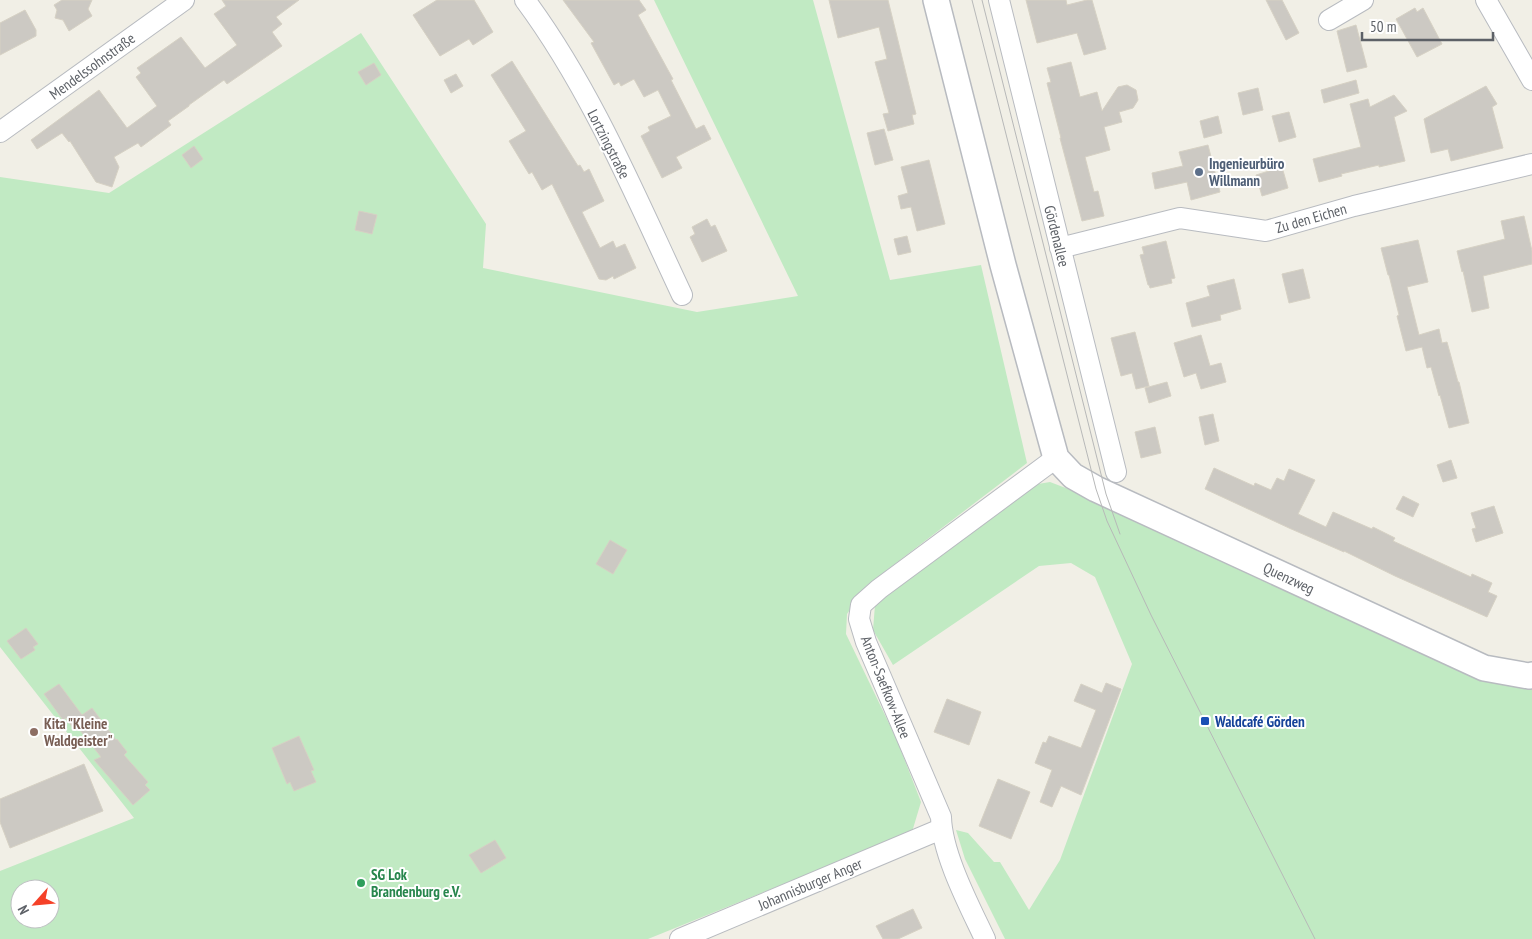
<svg xmlns="http://www.w3.org/2000/svg" width="1532" height="939" viewBox="0 0 1532 939" font-family="'PT Sans Narrow',sans-serif">
	<style>
		.green { fill: #c1eac3; fill-rule: evenodd }
		.building { fill: #ccc9c3; stroke: #d6d1c4 }
		.lines { fill: none; stroke-linecap: round; stroke-linejoin: round }
		.minor-casing { stroke: #b8bbc0; stroke-width: 22 }
		.tertiary-casing { stroke: #b8bbc0; stroke-width: 28 }
		.minor { stroke: #fff; stroke-width: 20 }
		.tertiary { stroke: #fff; stroke-width: 25 }
		.tram { stroke: #b7b8b8; stroke-width: 1 }
		.service-dot { fill: #5c6f8a; stroke: #fff; stroke-width: 2 }
		.transit-dot { fill: #1a4fb4; stroke: #fff; stroke-width: 2 }
		.education-dot { fill: #8d6e63; stroke: #fff; stroke-width: 2 }
		.leisure-dot { fill: #2e9e5b; stroke: #fff; stroke-width: 2 }
		.labels { text-anchor: middle; dominant-baseline: central; stroke-width: 4; stroke-linejoin: round; paint-order: stroke }
		.street-label { font-size: 15px; fill: #5d6167; stroke: #fff }
		.service-label { font-size: 15px; font-weight: bold; fill: #4e5e75; stroke: #fff; text-anchor: start }
		.transit-label { font-size: 15px; font-weight: bold; fill: #164399; stroke: #fff; text-anchor: start }
		.education-label { font-size: 15px; font-weight: bold; fill: #785e54; stroke: #fff; text-anchor: start }
		.leisure-label { font-size: 15px; font-weight: bold; fill: #27864d; stroke: #fff; text-anchor: start }
	</style>
	<rect width="100%" height="100%" fill="#f1efe6"/>
	<path class="green" d="M654 0H813L890 280 981 265 1027 463 866 586 847 614 846 634 897 740 921 802 912 832 648 939H0V871L134 818 0 647V177L109 193 361 33 486 224 483 268 697 312 798 296ZM20 889H50V919H20Z
		M1050 482 1118 508 1532 684V939H1005L965 859 956 830 968 833 994 862H1000L1029 910 1060 860 1132 664 1095 577 1071 563 1039 566 893 665 873 630 875 605 1038 484Z"/>
	<path class="building" d="M62 0H92L88 9 92 16 69 31 63 20 55 18 57 10 54 5Z
		M222 0H299L276 17 282 24 272 32 282 46 227 84 224 80 189 105V106L168 121 171 125 141 147 138 143 114 157 119 167 112 187 96 182 70 141 69 142 62 133 37 149 31 140 99 90 127 128 157 106 136 77 141 73 137 68 181 37 205 68 237 45 214 14 226 6Z
		M437 0H474L493 32 473 45 469 39 440 56 413 15Z
		M563 0H639L646 10 638 15 668 70 673 79 671 80 696 129 704 125 711 139 676 157 682 168 662 178 641 136 650 131 648 127 671 116 658 90 644 97 634 79 621 86 619 82 614 85 591 43 594 42Z
		M829 0H888L916 114 912 115 914 124 888 131 883 114 889 113 875 62 887 59 879 27 838 38Z
		M1026 0H1066L1067 5 1087 0H1092L1106 49 1084 55 1077 33 1037 43Z
		M1266 0H1282L1299 33 1286 40Z
		M1415 8 1417 12 1423 8 1442 44 1417 57 1396 19Z
		M25 10 36 30V36L0 55V23Z
		M1356 25 1367 67 1347 72 1337 31Z
		M512 61 578 166 580 165 584 172 589 169 604 201 582 212 600 248 613 241 616 248 625 244 636 268 614 279 613 276 606 280 599 279 552 184 542 190 532 172 529 174 509 141 526 131 491 75Z
		M1071 62 1080 97 1097 92 1102 111 1118 87 1127 85 1136 90 1138 100 1133 108 1119 112 1122 122 1104 127 1110 150 1085 157 1094 192 1098 191 1104 216 1082 221 1060 138H1061L1047 83 1051 82 1047 68Z
		M374 63 381 75 366 85 358 72Z
		M456 74 463 86 451 93 444 80Z
		M1356 80 1359 93 1324 103 1321 90Z
		M1486 86 1497 104 1492 107 1503 148 1451 161 1448 149 1431 153 1424 119Z
		M1258 88 1263 110 1243 115 1238 93Z
		M1394 95 1407 111 1394 117 1405 161 1379 167V165L1341 174 1342 176 1319 182 1313 159 1361 147 1350 104 1368 99 1370 107Z
		M1289 112 1296 137 1279 142 1272 116Z
		M1218 116 1222 133 1204 138 1200 121Z
		M884 129 893 160 875 165 867 133Z
		M1208 145 1220 192 1191 200 1187 182 1155 189 1152 173 1183 166 1179 152Z
		M194 146 203 159 191 168 182 155Z
		M929 160 945 224 917 231 911 207 901 209 898 196 908 193 901 167Z
		M1282 167 1288 188 1262 196 1256 175Z
		M359 211 377 215 372 234 355 230Z
		M1524 216 1532 251V264L1483 276 1489 308 1472 312 1463 271 1462 272 1457 251 1505 239 1501 221Z
		M707 219 711 227 715 225 727 251 702 262 690 237 695 234 692 227Z
		M907 236 911 252 898 255 894 239Z
		M1418 240 1428 282 1407 287 1419 335 1439 329 1442 343 1447 342 1458 382H1459L1469 423 1449 428 1440 395 1439 396 1431 367 1427 368 1422 347 1406 351 1397 316 1399 315 1389 275H1388L1381 248Z
		M1166 241 1175 278 1171 279 1172 283 1150 288 1149 285H1148L1140 255 1144 254 1142 247Z
		M1303 269 1310 298 1289 303 1282 274Z
		M1234 279 1241 309 1220 315 1221 320 1192 327 1186 303 1210 296 1207 286Z
		M1135 332 1149 386 1136 389 1132 373 1121 376 1111 338Z
		M1201 335 1210 366 1221 363 1226 382 1201 389 1196 373 1184 377 1174 343Z
		M1167 382 1171 396 1149 403 1145 388Z
		M1213 414 1219 441 1205 445 1199 417Z
		M1155 427 1161 453 1141 458 1135 432Z
		M1451 460 1457 478 1443 482 1437 465Z
		M1214 468 1254 486 1255 483 1271 490 1277 478 1284 481 1289 469 1315 480 1298 514 1326 527 1333 512 1372 529 1373 527 1395 538 1393 541 1471 577 1472 574 1492 583 1488 592 1497 596 1487 617 1395 576 1344 551V552L1289 528 1205 489Z
		M1403 496 1419 504 1413 517 1396 509Z
		M1494 506 1503 533 1476 542 1472 529 1476 528 1471 513Z
		M610 540 627 550 613 574 596 564Z
		M26 628 38 644 33 647 35 650 21 659 7 641Z
		M1106 683 1121 689 1081 795 1061 786 1052 807 1040 802 1052 770 1035 763 1043 742 1046 743 1049 736 1081 748 1096 710 1074 701 1081 684 1102 693Z
		M59 684 82 715 92 708 116 740 117 739 127 752 124 755 148 782 145 785 150 790 133 805 94 760 101 757 76 725 73 728 66 718 63 720 44 694Z
		M947 699 981 712 969 745 934 732Z
		M299 736 314 770 311 771 316 782 294 791 290 782 287 784 272 748Z
		M84 764 103 811 10 848 0 822V799Z
		M998 779 1030 792 1011 839 979 826Z
		M495 840 506 858 481 873 469 855Z
		M913 909 922 928 898 939H883L876 926Z"/>
	<g class="lines">
		<defs>
			<path id="minor" d="M525 0C591 89 635 195 682 295
				M999 0 1116 472
				M1486 0 1532 80
				M1329 20 1363 0
				M0 132 184 0
				M1060 248 1180 218 1266 231 1354 206 1532 164
				M680 939 941 829
				M985 939C969 905 942 854 941 817L866 642 859 619 861 605 879 589 1056 458"/>
			<path id="tertiary" d="M936 0 1003 265 1056 458 1073 476 1096 489 1484 668 1529 676 1532 675"/>
		</defs>
		<use href="#minor" class="minor-casing"/>
		<use href="#tertiary" class="tertiary-casing"/>
		<use href="#minor" class="minor"/>
		<use href="#tertiary" class="tertiary"/>
		<path class="tram" d="M972 0 1096 489 1107 521 1151 615 1315 939
			M982 0 1106 494 1120 534"/>
	</g>
	<circle class="service-dot" cx="1199" cy="172" r="5"/>
	<rect class="transit-dot" x="1200" y="716" width="10" height="10" rx="2.5"/>
	<circle class="education-dot" cx="34" cy="732" r="5"/>
	<circle class="leisure-dot" cx="361" cy="883" r="5"/>
	<g class="labels">
		<g class="street-label">
			<text transform="translate(92 66) rotate(-36)">Mendelssohnstraße</text>
			<text transform="translate(609 144) rotate(63)">Lortzingstraße</text>
			<text transform="translate(1311 218) rotate(-16)">Zu den Eichen</text>
			<text transform="translate(1057 236) rotate(76)">Gördenallee</text>
			<text transform="translate(1289 578) rotate(25)">Quenzweg</text>
			<text transform="translate(886 687) rotate(68)">Anton-Saefkow-Allee</text>
			<text transform="translate(810 884) rotate(-23)">Johannisburger Anger</text>
		</g>
		<g class="service-label">
			<text x="1209" y="163">Ingenieurbüro<tspan x="1209" dy="17">Willmann</tspan></text>
		</g>
		<g class="transit-label">
			<text x="1215" y="721">Waldcafé Görden</text>
		</g>
		<g class="education-label">
			<text x="44" y="723">Kita "Kleine<tspan x="44" dy="17">Waldgeister"</tspan></text>
		</g>
		<g class="leisure-label">
			<text x="371" y="874">SG Lok<tspan x="371" dy="17">Brandenburg e.V.</tspan></text>
		</g>
	</g>
	<g transform="translate(35 904) rotate(243)"><circle r="24" fill="#ffffff" stroke="#bec0c2"/>
	<path d="M0-4L9 19L0 12L-9 19Z" fill="#f54128"/>
	<text y="-8" font-size="14" font-weight="bold" text-anchor="middle" fill="#5d6167">N</text>
	</g>
	<path d="M1362 32v8h131v-8" fill="none" stroke="#5d6167" stroke-width="2.5"/>
	<text x="1370" y="32" font-size="15" fill="#5d6167" stroke="#ffffff" stroke-width="4" paint-order="stroke">50 m</text>
</svg>
